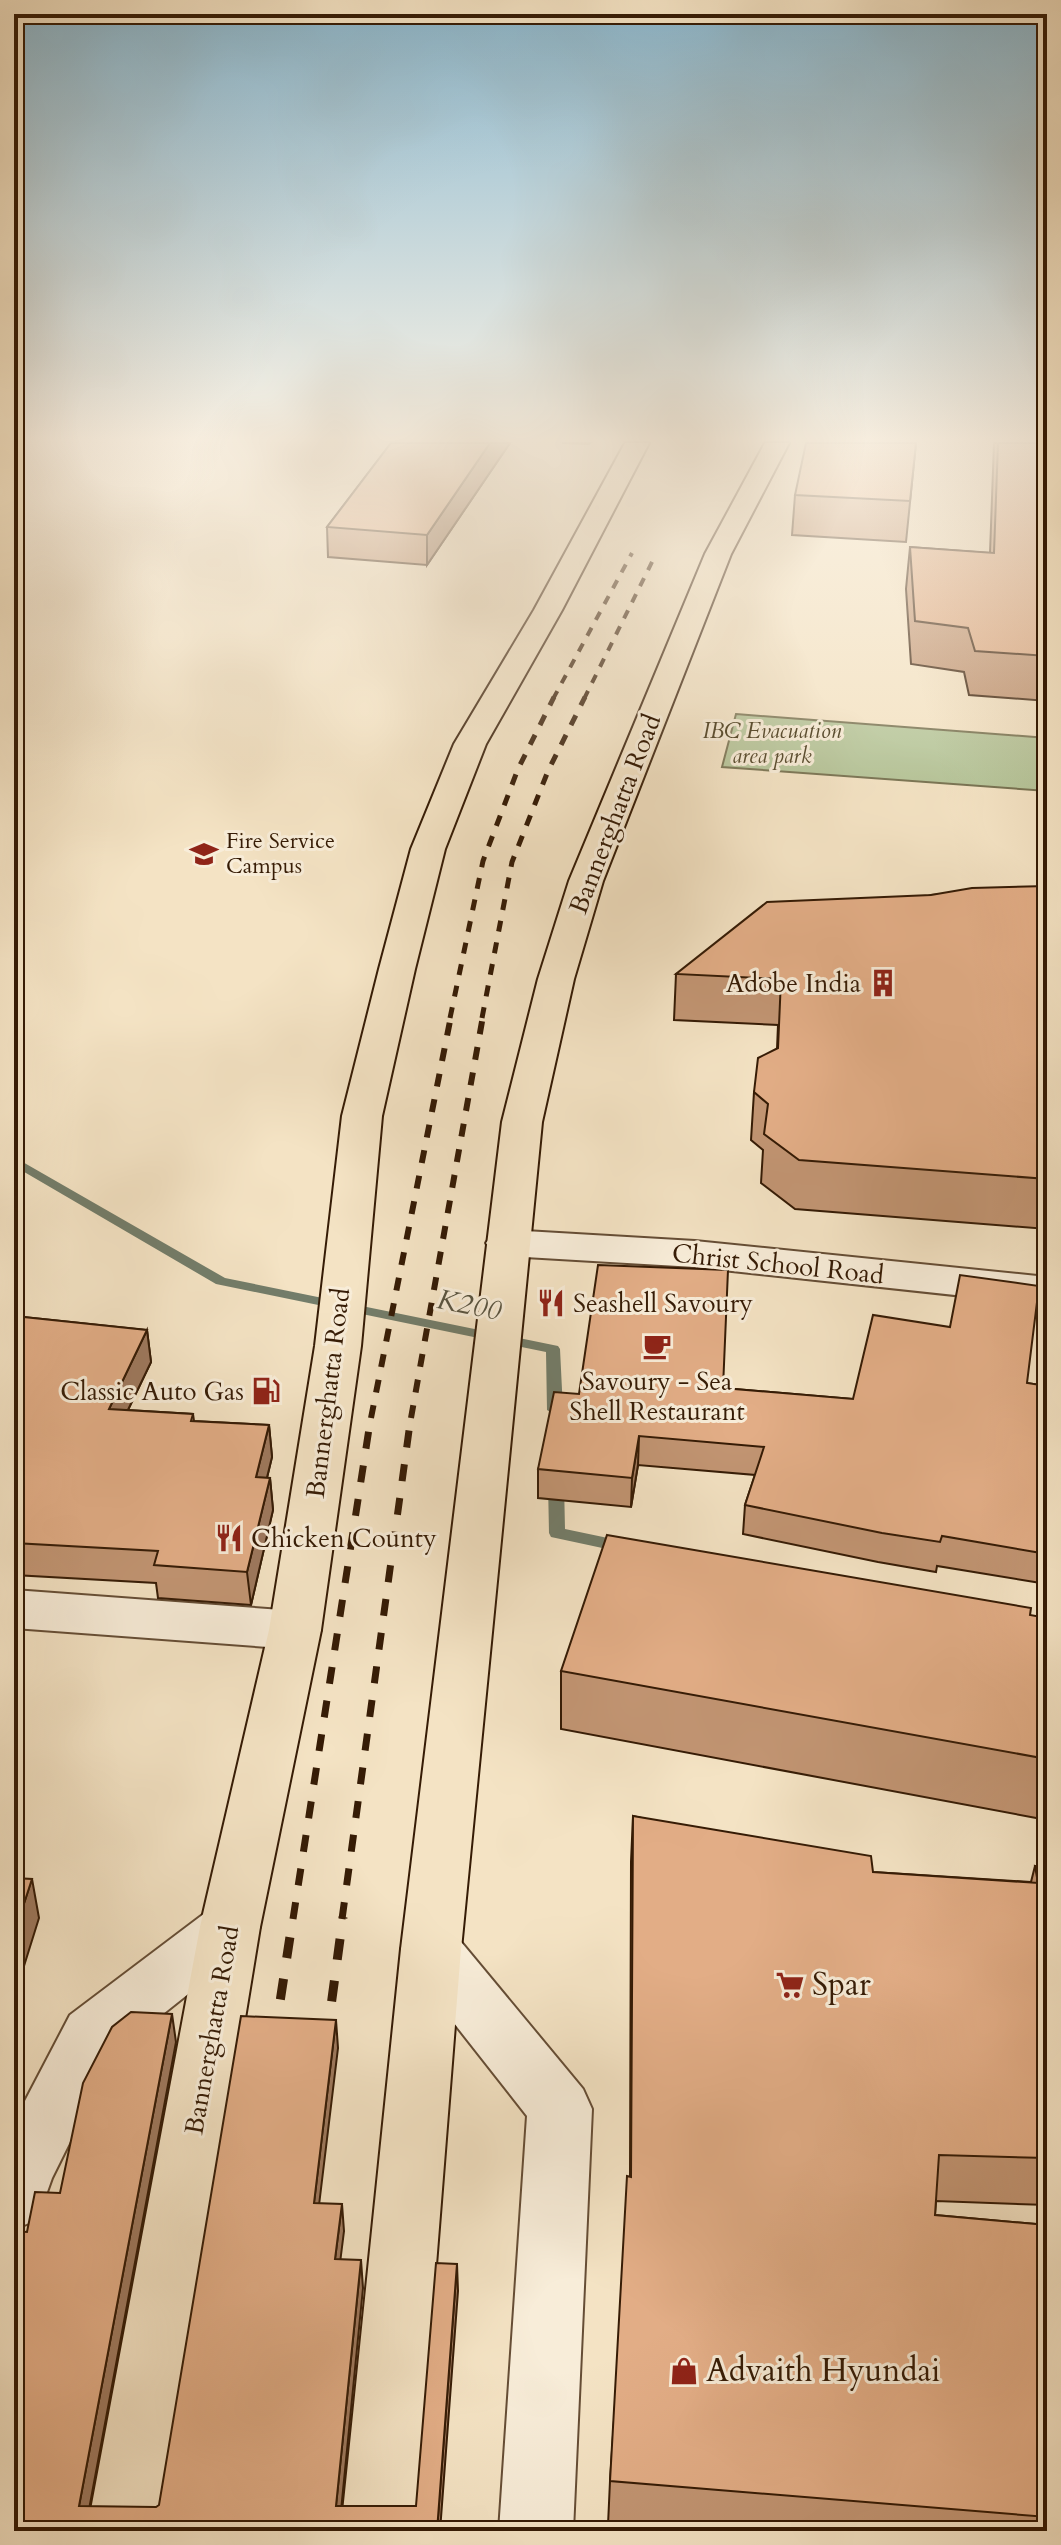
<svg xmlns="http://www.w3.org/2000/svg" width="1061" height="2545" viewBox="0 0 1061 2545" font-family="Cardo,serif">
	<style>
		.green { fill: #b5c599; stroke: #75704f; stroke-width: 2 }
		.lines { fill: none; stroke-linecap: round; stroke-linejoin: round }
		.stream { fill: #737d6a; fill-rule: evenodd }
		.minor-casing { stroke: #654d35; stroke-width: 4 }
		.major-casing { stroke: #351b05; stroke-width: 4 }
		.minor { fill: #f8edd9; fill-rule: evenodd }
		.major { fill: #f4e3c4; fill-rule: evenodd }
		.rail-far4 { stroke: #351b05; stroke-width: 4; stroke-dasharray: 9 9; stroke-linecap: butt }
		.rail-far3 { stroke: #351b05; stroke-width: 5; stroke-dasharray: 11 11; stroke-linecap: butt }
		.rail-far2 { stroke: #351b05; stroke-width: 6; stroke-dasharray: 13 13; stroke-linecap: butt }
		.rail-far1 { stroke: #351b05; stroke-width: 7; stroke-dasharray: 17 17; stroke-linecap: butt }
		.rail { stroke: #351b05; stroke-width: 9; stroke-dasharray: 21 21; stroke-linecap: butt }
		.wall { fill: #c29573; stroke: #351b05; stroke-width: 2 }
		.shaded-wall { fill: #9e795e; stroke: #351b05; stroke-width: 2 }
		.building { fill: #e2ad86; stroke: #351b05; stroke-width: 2 }
		.labels { text-anchor: middle; dominant-baseline: central; stroke-width: 6; stroke-linejoin: round; paint-order: stroke }
		.far-park-label { font-size: 22px; font-style: italic; fill: #5b4e31; stroke: #f8edd9 }
		.far-poi-label { font-size: 22px; fill: #351b05; stroke: #f8edd9; text-anchor: start }
		.street-label { font-size: 26px; fill: #351b05; stroke: #f8edd9 }
		.poi-label { font-size: 26px; fill: #351b05; stroke: #f8edd9; text-anchor: end }
		.water-label { font-size: 28px; font-style: italic; fill: #595440; stroke: #f8edd9 }
		.near-poi-label { font-size: 32px; fill: #351b05; stroke: #f8edd9; text-anchor: start }
	</style>
	<rect width="100%" height="100%" fill="#f4e3c4"/>
	<filter id="stains"><feTurbulence type="fractalNoise" baseFrequency=".0025" numOctaves="4"/><feColorMatrix values="0 0 0 0 .2 0 0 0 0 .09 0 0 0 0 .02 0 0 0 .5 -.17"/></filter>
	<radialGradient id="worn" r=".72"><stop offset=".6" stop-color="#630" stop-opacity="0"/><stop offset="1" stop-color="#630" stop-opacity=".3"/></radialGradient>
	<path class="green" d="M736 714 1047 738V791L722 767Z"/>
	<g class="lines">
		<path class="stream" d="M14 1157 225 1278 558 1346 560 1349 563 1410 555 1415 547 1410 546 1352 216 1284 14 1166Z
			M556 1478 562 1479 564 1483 565 1529 627 1542 629 1546 627 1550 621 1552 551 1537 549 1533 548 1483 550 1479Z"/>
		<defs>
			<path id="minor" d="M508 1230 695 1241 1047 1277V1305L695 1267 508 1256 493 1252 486 1243 493 1234Z
				M14 1590 295 1611 314 1617 321 1630 314 1643 295 1649 14 1628Z
				M230 1903 251 1910 260 1927 251 1944 114 2053 52 2178 37 2220 14 2229V2122L70 2015 209 1910Z
				M431 1924 452 1931 583 2089 592 2109 573 2531H499L527 2116 410 1967 401 1949 410 1931Z"/>
			<path id="major" d="M625 443H649L562 610 486 744 445 849 415 969 382 1116 361 1346 321 1630 260 1927 161 2531H87L200 1927 269 1630 315 1346 342 1116 379 969 411 849 454 744 534 610Z
				M765 443H789L731 554 603 881 574 979 542 1122 461 1949 415 2531H341L401 1949 502 1122 538 979 569 881 705 554Z"/>
		</defs>
		<use href="#minor" class="minor-casing"/>
		<use href="#major" class="major-casing"/>
		<use href="#minor" class="minor"/>
		<use href="#major" class="major"/>
		<path class="rail-far4" d="M553 699 632 553
			M584 699 655 556"/>
		<path class="rail-far3" d="M450 1018 483 861 518 769 554 697
			M482 1018 512 862 548 771 585 697"/>
		<path class="rail-far2" d="M371 1418 451 1016
			M411 1418 483 1016"/>
		<path class="rail-far1" d="M293 1919 371 1416
			M342 1919 411 1416"/>
		<path class="rail" d="M274 2041 293 1917
			M326 2043 343 1917"/>
	</g>
	<path class="wall" d="M391 443H510L427 565 328 557 327 527Z
		M562 443H590L589 444Z
		M916 443 906 542 792 535 795 495 833 444Z
		M994 443H1047V701L969 695 964 672 911 664 906 589 910 547 990 553Z
		M1047 886V1229L795 1209 761 1183 763 1150 751 1140 754 1092 777 1049 778 1025 674 1020 676 974 931 895Z
		M14 1316 147 1330 151 1362 128 1410 193 1414 194 1421 269 1425 272 1457 267 1478H270L273 1510 251 1605 158 1598 156 1583 14 1575Z
		M1027 1383 1047 1386V1584L937 1566 936 1572 878 1562 743 1534 745 1505 755 1475 638 1465 631 1507 538 1498V1469L579 1394 723 1388 853 1399Z
		M1047 1618V1820L561 1729V1671Z
		M633 1816 873 1872 1031 1882 1035 1866 1047 1868V2205L936 2201 935 2215 1047 2225V2531H682L608 2525 610 2481 630 2177 631 1862Z"/>
	<path class="shaded-wall" d="M490 443H510L427 565V535Z
		M147 1330 151 1362 113 1441 109 1409Z
		M269 1425 272 1457 259 1510 256 1477Z
		M639 1436 638 1465 631 1507 632 1478Z
		M270 1478 273 1510 251 1605 247 1572Z
		M32 1879 39 1918 14 1998V1934Z
		M172 2014 176 2042 85 2531 79 2506Z
		M336 2020 338 2048 316 2230 314 2203Z
		M342 2204 344 2231 337 2287 335 2259Z
		M361 2260 363 2288 339 2531 336 2506Z
		M457 2264 458 2291 440 2531H437Z"/>
	<path class="building" d="M391 443H490L427 535 327 527Z
		M806 443H916L910 501 795 495Z
		M998 443H1047V656L975 651 968 628 915 621 910 547 994 553Z
		M1047 886V1179L799 1160 764 1134 768 1104 754 1092 758 1058 778 1048 781 979 676 974 767 902 931 895 972 888Z
		M598 1265 728 1270 723 1388 853 1399 873 1315 950 1327 960 1275 1039 1286 1027 1383 1047 1386V1554L942 1536 940 1542 882 1533 745 1505 764 1447 639 1436 632 1478 538 1469 554 1392 579 1394Z
		M14 1316 147 1330 109 1409 193 1414 191 1421 269 1425 256 1477 270 1478 247 1572 154 1565 158 1551 14 1543Z
		M607 1535 1031 1608 1030 1615 1047 1618V1759L561 1671Z
		M633 1816 871 1856 873 1872 1038 1883 1035 1866 1047 1868V2158L939 2155 935 2215 1047 2225V2517L610 2481 627 2176 631 2177Z
		M14 1878 32 1879 14 1934Z
		M131 2012 172 2014 79 2506 156 2507 159 2505 241 2016 336 2020 314 2203 342 2204 335 2259 361 2260 336 2506H416L436 2263 457 2264 437 2531H14V2231L27 2232 35 2192 60 2193 83 2083 112 2027Z"/>
	<linearGradient id="sky" x2="0" y2="1"><stop stop-color="#8ab8d0"/><stop offset="0.55" stop-color="#faf2e4"/><stop offset="1" stop-color="#faf2e4" stop-opacity="0"/></linearGradient>
	<rect width="1061" height="799" fill="url(#sky)"/>
	<defs>
		<symbol id="university-bare" viewBox="-9 -9 18 18"><path d="M0-5L7-2L0 1L-7-2ZM-4 1L0 2.5L4 1V4Q0 6-4 4Z" fill="#8f2418" stroke="#f8edd9" stroke-width="2.5" paint-order="stroke"/></symbol>
		<symbol id="building-bare" viewBox="-9 -9 18 18"><path d="M-4-6H4V6H1V3H-1V6H-4ZM-2.5-4.3h1.7v1.8h-1.7ZM.8-4.3h1.7v1.8H.8ZM-2.5-1h1.7V.8h-1.7ZM.8-1h1.7V.8H.8Z" fill="#8f2418" stroke="#f8edd9" stroke-width="2.5" paint-order="stroke"/></symbol>
		<symbol id="restaurant-bare" viewBox="-9 -9 18 18"><path d="M-5-6h1v4h1v-4h1v4h1v-4h1v5L-1.5 .5V6h-2V.5L-5-1ZM5-6V6H3V1.5H1.5Q1.5-4 5-6Z" fill="#8f2418" stroke="#f8edd9" stroke-width="2.5" paint-order="stroke"/></symbol>
		<symbol id="cafe-bare" viewBox="-9 -9 18 18"><path d="M-5.5-4.5H6V0H3Q3 3.5 0 3.5H-2.5Q-5.5 3.5-5.5 0ZM3-3.2v2h1.7v-2ZM-6 4.5H4V6H-6Z" fill="#8f2418" stroke="#f8edd9" stroke-width="2.5" paint-order="stroke"/></symbol>
		<symbol id="fuel-bare" viewBox="-9 -9 18 18"><path d="M-5.5-6h7V0h2V4h1.3V-2.5L3-4.5l.8-.8L6-3V5H2.5V1h-1V6h-7ZM-4.2-4.7v3.2H.2V-4.7Z" fill="#8f2418" stroke="#f8edd9" stroke-width="2.5" paint-order="stroke"/></symbol>
		<symbol id="supermarket-bare" viewBox="-9 -9 18 18"><path d="M-6-5.5h2.5l.6 2H6L4.5 2H-2.5L-4.4-4H-6ZM-1.5 3.2a1.3 1.3 0 1 0 .1 0ZM3 3.2a1.3 1.3 0 1 0 .1 0Z" fill="#8f2418" stroke="#f8edd9" stroke-width="2.5" paint-order="stroke"/></symbol>
		<symbol id="shop-bare" viewBox="-9 -9 18 18"><path d="M-5-2.5h2.3a2.7 3.5 0 0 1 5.4 0H5L5.5 6h-11ZM-1.5-2.5h3a1.5 2.3 0 0 0-3 0Z" fill="#8f2418" stroke="#f8edd9" stroke-width="2.5" paint-order="stroke"/></symbol>
	</defs>
	<g fill-rule="evenodd">
		<use href="#university-bare" x="184" y="834" width="40" height="40"/>
		<use href="#building-bare" x="863" y="963" width="40" height="40"/>
		<use href="#restaurant-bare" x="531" y="1283" width="40" height="40"/>
		<use href="#cafe-bare" x="637" y="1326" width="40" height="40"/>
		<use href="#fuel-bare" x="246" y="1371" width="40" height="40"/>
		<use href="#restaurant-bare" x="209" y="1518" width="40" height="40"/>
		<use href="#supermarket-bare" x="770" y="1965" width="40" height="40"/>
		<use href="#shop-bare" x="664" y="2351" width="40" height="40"/>
	</g>
	<g class="labels">
		<g class="far-park-label">
			<text x="772" y="731">IBC Evacuation<tspan x="772" dy="25">area park</tspan></text>
		</g>
		<g class="far-poi-label">
			<text x="226" y="841">Fire Service<tspan x="226" dy="25">Campus</tspan></text>
		</g>
		<g class="street-label">
			<text transform="translate(615 814) rotate(-69)">Bannerghatta Road</text>
			<text transform="translate(778 1264) rotate(6)">Christ School Road</text>
			<text transform="translate(328 1393) rotate(-83)">Bannerghatta Road</text>
			<text transform="translate(212 2030) rotate(-80)">Bannerghatta Road</text>
		</g>
		<g class="poi-label">
			<text x="861" y="983">Adobe India</text>
			<text x="573" y="1303" text-anchor="start">Seashell Savoury</text>
			<text x="657" y="1381" text-anchor="middle">Savoury - Sea<tspan x="657" dy="30">Shell Restaurant</tspan></text>
			<text x="244" y="1391">Classic Auto Gas</text>
			<text x="251" y="1538" text-anchor="start">Chicken County</text>
		</g>
		<g class="water-label">
			<text transform="translate(469 1305) rotate(11)">K200</text>
		</g>
		<g class="near-poi-label">
			<text x="812" y="1985">Spar</text>
			<text x="706" y="2371">Advaith Hyundai</text>
		</g>
	</g>
	<rect width="1061" height="2545" fill="none" stroke="#f4e3c4" stroke-width="48"/>
	<rect x="16" y="16" width="1029" height="2513" fill="none" stroke="#351b05" stroke-width="4"/>
	<rect x="24" y="24" width="1013" height="2497" fill="none" stroke="#351b05" stroke-width="2"/>
	<rect width="100%" height="100%" filter="url(#stains)"/>
	<rect width="100%" height="100%" fill="url(#worn)"/>
</svg>
